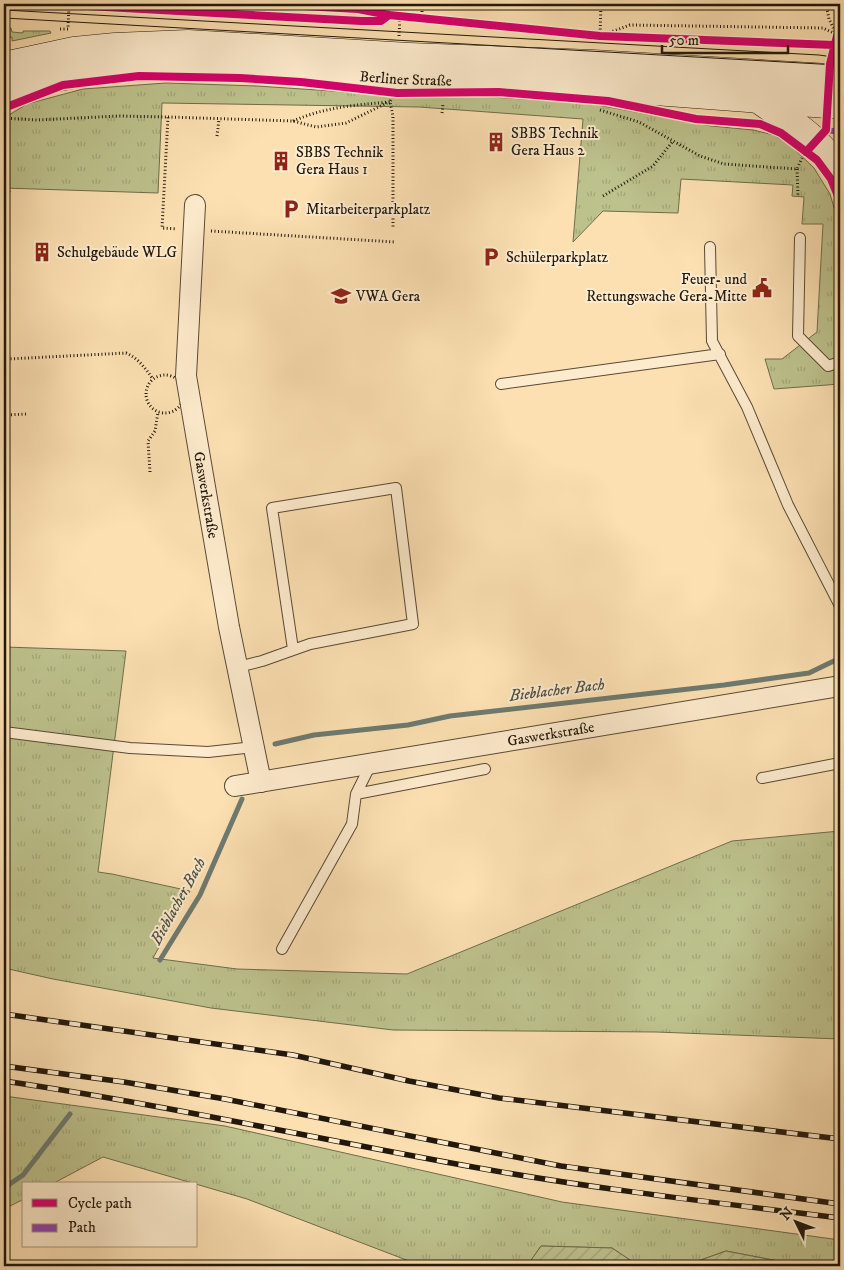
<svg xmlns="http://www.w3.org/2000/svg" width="844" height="1270" viewBox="0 0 844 1270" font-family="'IM FELL DW Pica',serif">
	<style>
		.grass { fill: url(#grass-tufts); stroke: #6f6c4c }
		.garden { fill: url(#garden-furrows); stroke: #6f6c4c }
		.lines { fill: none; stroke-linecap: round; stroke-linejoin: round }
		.stream { stroke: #6d7a70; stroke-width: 5 }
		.service-casing { stroke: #584935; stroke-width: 12 }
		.minor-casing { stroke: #584935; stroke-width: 22 }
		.secondary-casing { stroke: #21170b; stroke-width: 29 }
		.path { stroke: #21170b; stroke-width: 3; stroke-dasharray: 1 2.5; stroke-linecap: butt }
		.service { stroke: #fdebcd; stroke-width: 10 }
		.minor { stroke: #fdebcd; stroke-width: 20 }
		.secondary { stroke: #fdebcd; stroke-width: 28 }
		.tram { stroke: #21170b; stroke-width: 1 }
		.rail-casing { stroke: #21170b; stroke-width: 5.5 }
		.rail { stroke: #fdebcd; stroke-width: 4; stroke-dasharray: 11; stroke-linecap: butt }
		.quiet { stroke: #8e44ad; stroke-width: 6; stroke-dasharray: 12 6; stroke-linecap: butt }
		.cycleway-casing { stroke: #fdebcd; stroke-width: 11 }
		.cycleway { stroke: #d6006c; stroke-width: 8 }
		.labels { text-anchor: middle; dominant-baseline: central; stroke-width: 4; stroke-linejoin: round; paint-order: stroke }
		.street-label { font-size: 15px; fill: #21170b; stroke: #fdebcd }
		.poi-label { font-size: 15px; fill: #21170b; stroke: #fdebcd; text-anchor: start }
		.water-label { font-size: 16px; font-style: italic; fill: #4d5146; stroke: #fdebcd }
	</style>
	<defs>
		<pattern id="grass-tufts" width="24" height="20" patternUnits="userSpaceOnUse" patternTransform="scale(1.25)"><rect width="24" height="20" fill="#bdc28d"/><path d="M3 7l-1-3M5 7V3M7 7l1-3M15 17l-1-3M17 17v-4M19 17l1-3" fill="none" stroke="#a2a678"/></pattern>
		<pattern id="garden-furrows" width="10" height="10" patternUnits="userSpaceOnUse" patternTransform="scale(1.25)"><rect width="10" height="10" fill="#bdc28d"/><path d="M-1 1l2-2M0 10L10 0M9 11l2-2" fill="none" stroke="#a2a678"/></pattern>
	</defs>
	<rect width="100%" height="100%" fill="#fce0b2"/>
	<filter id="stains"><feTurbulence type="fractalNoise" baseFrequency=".004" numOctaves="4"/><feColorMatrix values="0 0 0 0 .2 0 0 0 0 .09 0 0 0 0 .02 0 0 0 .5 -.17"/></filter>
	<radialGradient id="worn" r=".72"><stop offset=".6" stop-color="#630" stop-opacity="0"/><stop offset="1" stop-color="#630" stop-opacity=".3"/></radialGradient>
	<path class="grass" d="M11 28 12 32 23 33V31H50L51 33 12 41V37L4 39V29Z
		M166 83 257 86 377 94 475 96 587 103 711 126 753 130 774 135 791 146 814 168 830 194 840 228 837 278 840 338V384L774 389 765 359H782L817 332 823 224H802L804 197 792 196 793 185 681 179 678 213 603 211 573 242 583 119 419 107 162 103 158 193 4 188V118L27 104 83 89Z
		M4 647 126 651 98 872 112 874 190 891 153 958 237 969 407 974 732 841 840 831V1039L656 1032 393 1030 211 1008 53 979 4 968Z
		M4 1096 225 1126 562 1202 840 1240V1266H804L726 1251 684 1266H639L612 1248 541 1246 527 1266H422L247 1199 103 1157 52 1184H24V1199L4 1209Z"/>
	<path class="garden" d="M541 1246 612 1248 639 1266H527Z
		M726 1251 804 1266H684Z"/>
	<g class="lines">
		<path class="stream" d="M275 744 314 735 408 725 450 716 724 685 809 673 840 658
			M160 960 200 895 242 799
			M4 1188 23 1175 70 1114"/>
		<defs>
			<path id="service" d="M800 238 798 336 828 366 840 362
				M710 247 712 341 747 407 788 505 840 606
				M501 384 720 354
				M238 667 262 661 310 644 413 624 396 488 272 508 293 649
				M4 732 130 748 208 752 254 747
				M762 778 840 763
				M356 794 485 769
				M282 949 352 824 356 794 371 764"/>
			<g id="minor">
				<path id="s1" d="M195 205 186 376 229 627 261 782"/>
				<path id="s2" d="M235 786 840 686"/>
			</g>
			<g id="secondary">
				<path d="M4 66 74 51 115 47 188 44 409 57 593 64 829 78 840 80"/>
				<path id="s3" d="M4 92 38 81 85 72 134 67 188 66 262 68 397 79 561 84 840 105"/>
				<path d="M757 98C787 120 824 140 840 175"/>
			</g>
		</defs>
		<use href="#service" class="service-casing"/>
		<use href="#minor" class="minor-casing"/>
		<use href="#secondary" class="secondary-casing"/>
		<path class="path" d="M266 4 358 9 389 15
			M422 4V18
			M601 4 600 36 630 25 823 28 840 36
			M826 4 829 19 837 36
			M60 29H68L69 4
			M399 36 400 16
			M391 100 390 102 393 116V229
			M600 110 639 122 700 156 724 164 797 169 802 158
			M442 113 443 104
			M168 117 293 121 316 127 346 123 387 103
			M4 118 37 120 119 116 168 117 162 228 177 229
			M293 121C326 107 354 105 390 102
			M4 122 6 129 4 131
			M217 136 219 119
			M797 169 798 196
			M4 187 11 194
			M603 196 653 166 673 141
			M211 231 395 242
			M4 361 8 359 126 353C138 358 145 368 153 379
			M146 394a19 19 0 1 1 38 0a19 19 0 1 1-38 0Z
			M4 415 28 414
			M150 472 148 441 155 431 158 412"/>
		<use href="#service" class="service"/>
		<use href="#minor" class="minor"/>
		<use href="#secondary" class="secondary"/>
		<path class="tram" d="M4 10 819 55 840 58
			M4 18 837 65"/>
		<defs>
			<path id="rail" d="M4 1014 293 1055 409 1081 499 1098 840 1139
				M4 1066 124 1082 225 1099 561 1166 840 1204
				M4 1081C161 1104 317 1139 473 1167 595 1189 718 1203 840 1218"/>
		</defs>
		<use href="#rail" class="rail-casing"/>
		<use href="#rail" class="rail"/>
		<path class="quiet" d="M826 130 840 132"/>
		<defs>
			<path id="cycleway" d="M67 4 69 5 361 21H381L389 15
				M266 4 358 9 389 15 600 36 834 45
				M4 108 63 85 139 76 240 78 301 82 397 93 499 92 608 101 696 119 760 124 781 133 817 160 831 179 840 201
				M806 152 826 130 830 64 837 36H840"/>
		</defs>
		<use href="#cycleway" class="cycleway-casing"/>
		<use href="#cycleway" class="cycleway"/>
	</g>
	<defs>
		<symbol id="building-bare" viewBox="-9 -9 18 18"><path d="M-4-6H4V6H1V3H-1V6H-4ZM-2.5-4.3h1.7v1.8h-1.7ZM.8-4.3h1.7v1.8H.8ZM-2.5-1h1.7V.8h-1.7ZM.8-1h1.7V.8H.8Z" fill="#8f2418" stroke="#fdebcd" stroke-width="2.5" paint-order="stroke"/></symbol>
		<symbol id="parking-bare" viewBox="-9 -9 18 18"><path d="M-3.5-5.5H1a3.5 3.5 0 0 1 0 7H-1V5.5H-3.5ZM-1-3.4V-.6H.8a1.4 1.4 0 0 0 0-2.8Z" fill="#8f2418" stroke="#fdebcd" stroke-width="2.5" paint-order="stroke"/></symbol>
		<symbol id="civic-bare" viewBox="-9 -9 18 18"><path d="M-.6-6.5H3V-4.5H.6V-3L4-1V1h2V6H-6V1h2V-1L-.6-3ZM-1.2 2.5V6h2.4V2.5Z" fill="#8f2418" stroke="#fdebcd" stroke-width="2.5" paint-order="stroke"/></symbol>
		<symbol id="university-bare" viewBox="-9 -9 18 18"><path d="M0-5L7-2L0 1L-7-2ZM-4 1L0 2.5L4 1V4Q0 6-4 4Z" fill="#8f2418" stroke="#fdebcd" stroke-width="2.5" paint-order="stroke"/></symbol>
	</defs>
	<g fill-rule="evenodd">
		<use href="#building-bare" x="482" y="128" width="28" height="28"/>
		<use href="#building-bare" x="267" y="147" width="28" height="28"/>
		<use href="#parking-bare" x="277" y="195" width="28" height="28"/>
		<use href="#building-bare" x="28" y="238" width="28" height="28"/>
		<use href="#parking-bare" x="477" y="243" width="28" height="28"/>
		<use href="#civic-bare" x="748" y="274" width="28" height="28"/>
		<use href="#university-bare" x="327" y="282" width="28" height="28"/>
	</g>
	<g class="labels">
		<g class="street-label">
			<text stroke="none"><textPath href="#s3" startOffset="405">Berliner Straße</textPath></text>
			<text stroke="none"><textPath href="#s1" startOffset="292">Gaswerkstraße</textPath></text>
			<text stroke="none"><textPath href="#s2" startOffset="320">Gaswerkstraße</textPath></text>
		</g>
		<g class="poi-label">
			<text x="511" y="133">SBBS Technik<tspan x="511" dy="17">Gera Haus 2</tspan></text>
			<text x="296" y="152">SBBS Technik<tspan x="296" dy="17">Gera Haus 1</tspan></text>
			<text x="306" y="209">Mitarbeiterparkplatz</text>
			<text x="57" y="252">Schulgebäude WLG</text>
			<text x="506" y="257">Schülerparkplatz</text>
			<text x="747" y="279" text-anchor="end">Feuer- und<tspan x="747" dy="17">Rettungswache Gera-Mitte</tspan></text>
			<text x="356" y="296">VWA Gera</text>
		</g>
		<g class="water-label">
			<text transform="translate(557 690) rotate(-7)">Bieblacher Bach</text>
			<text transform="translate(178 901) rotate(-61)">Bieblacher Bach</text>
		</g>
	</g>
	<rect width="844" height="1270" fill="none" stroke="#fce0b2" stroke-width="20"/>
	<rect x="5" y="5" width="834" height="1260" fill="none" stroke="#21170b" stroke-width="2.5"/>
	<rect x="10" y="10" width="824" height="1250" fill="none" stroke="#21170b"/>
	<rect x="22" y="1182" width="175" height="65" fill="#fdebcd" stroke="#a5967f"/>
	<rect x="32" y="1199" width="25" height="8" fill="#d6006c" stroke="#a5967f"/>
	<text x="68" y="1208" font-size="15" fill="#21170b">Cycle path</text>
	<rect x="32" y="1224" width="25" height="8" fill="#8e44ad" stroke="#a5967f"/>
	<text x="68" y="1232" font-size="15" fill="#21170b">Path</text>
	<g transform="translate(796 1222) rotate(312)" stroke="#fdebcd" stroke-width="4" paint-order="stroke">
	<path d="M0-4L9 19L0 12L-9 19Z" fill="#21170b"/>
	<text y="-8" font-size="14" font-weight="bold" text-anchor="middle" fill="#21170b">N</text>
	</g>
	<path d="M662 45v8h126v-8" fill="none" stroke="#21170b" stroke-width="2.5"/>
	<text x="669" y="45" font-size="15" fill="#21170b" stroke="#fdebcd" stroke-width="4" paint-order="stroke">50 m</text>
	<rect width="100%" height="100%" filter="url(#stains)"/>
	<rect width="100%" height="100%" fill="url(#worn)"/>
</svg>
